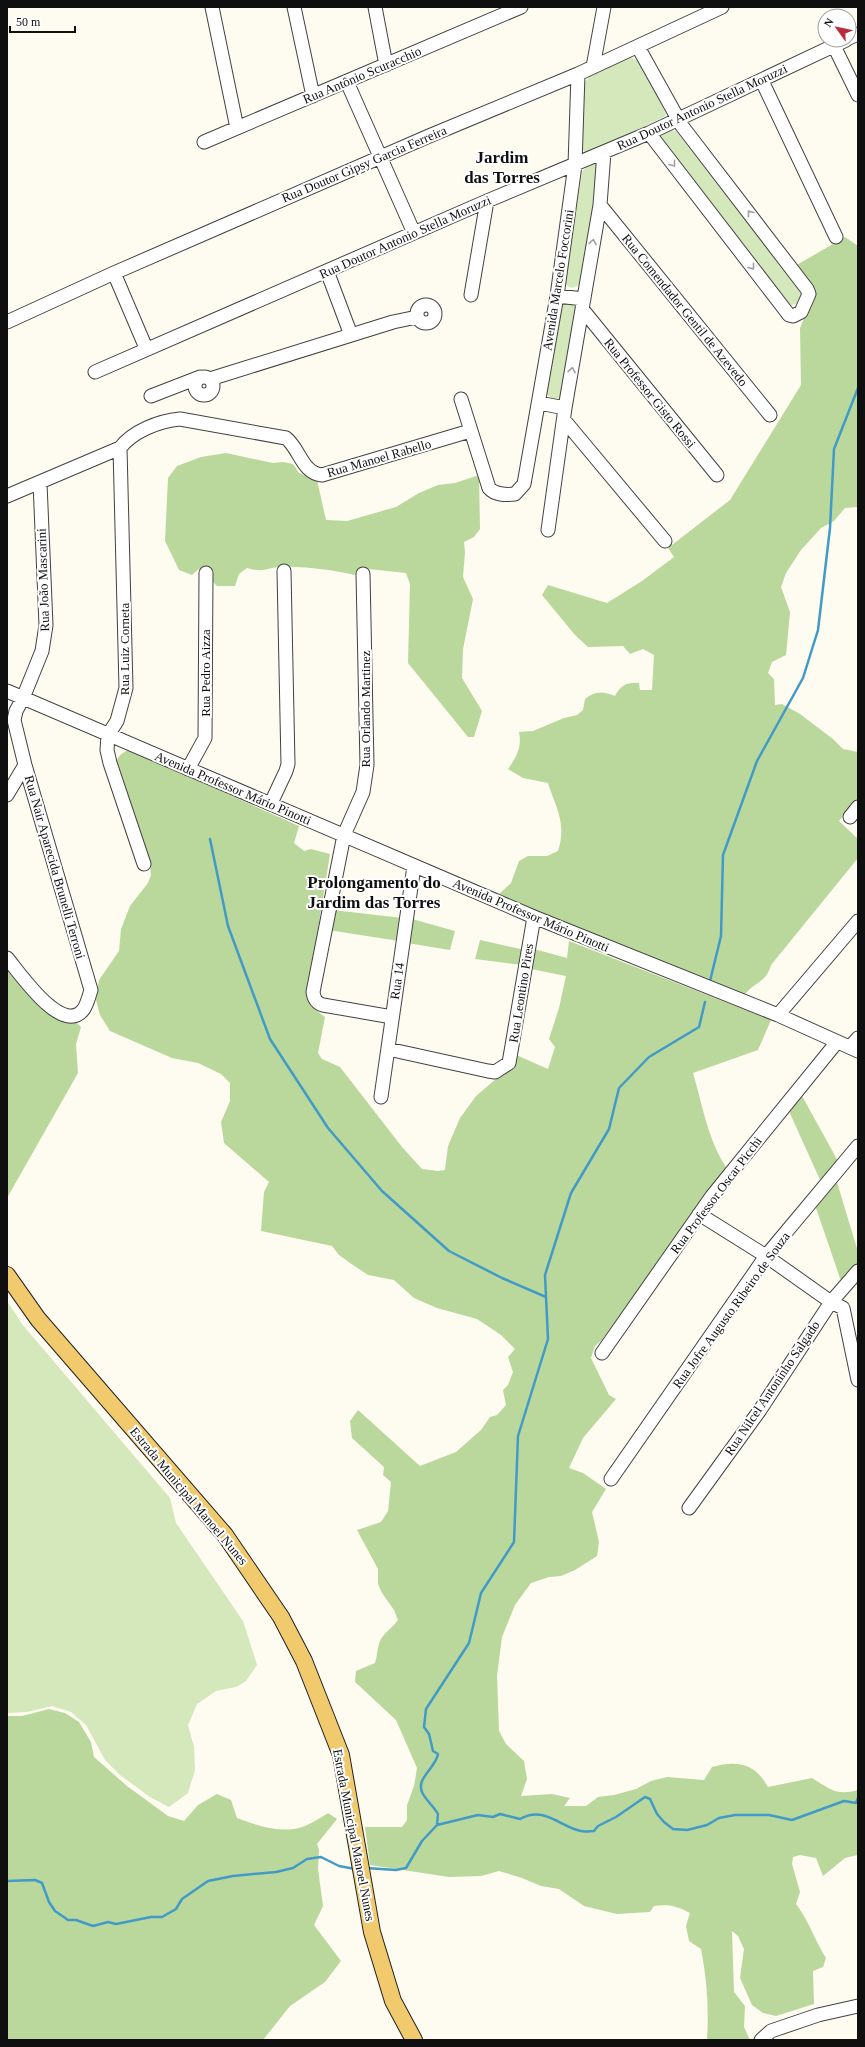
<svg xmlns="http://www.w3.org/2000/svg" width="865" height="2047" viewBox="0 0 865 2047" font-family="Georgia,serif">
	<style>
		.green { fill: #d5e8bc }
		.forest { fill: #bad89c }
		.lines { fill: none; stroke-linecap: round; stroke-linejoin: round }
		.stream { stroke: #429ac7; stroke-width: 2.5 }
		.minor-casing { stroke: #424242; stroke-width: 15 }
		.major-casing { stroke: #202020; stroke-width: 18 }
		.minor { stroke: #fff; stroke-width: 13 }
		.major { stroke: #f2ca6e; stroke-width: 16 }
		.oneway { stroke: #9f9f9f }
		.labels { text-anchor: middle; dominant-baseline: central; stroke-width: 4; stroke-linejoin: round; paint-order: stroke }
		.street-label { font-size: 13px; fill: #0f0f0f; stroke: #fff }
		.district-label { font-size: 17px; font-weight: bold; fill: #0f0f0f; stroke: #fff }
	</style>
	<rect width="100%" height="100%" fill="#fefbf1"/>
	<path class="green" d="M630 57 641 62 666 114 664 117 588 153 585 152 580 147 585 82 590 76Z
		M669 130 676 131 801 291 802 294 798 303 792 305 786 303 660 140 663 132Z
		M596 163 600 169 580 285 572 288 567 286 564 281 582 172 588 165Z
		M564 302 573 303 577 311 561 397C555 401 549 399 546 392L562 304Z
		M7 1301 22 1324 170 1498 176 1523 243 1621 257 1665 246 1681 236 1687 216 1691 197 1704 188 1725 194 1747 195 1770 188 1793 169 1807 150 1797 120 1775 105 1760 86 1725 71 1712 52 1706 27 1712 7 1713Z"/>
	<path class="forest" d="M845 237 858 246V507L845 508 834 521 821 528 801 550 786 573 781 587 790 612 786 655 772 662 768 673 774 679 775 705 782 704 800 714 833 739 843 749 858 752V798L839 821 858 839V858L771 965C766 983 754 982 744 995 663 961 579 931 499 894L511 883 519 861 528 856H547L558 851C567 823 556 808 548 783L523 778 508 769C517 756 522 747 519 732L533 731 564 718 577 715 583 710 585 699C595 691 603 691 615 696 621 685 627 682 639 683L640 690H652L654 655 643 649 630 654 623 646 588 647 575 635 542 595 548 585 607 603 642 581 674 557 668 548 730 500 801 385 800 328 814 294 795 266Z
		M226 453 273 463 283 462 293 464 299 473 317 480 326 520 347 521 396 507 419 493 438 485 455 483 479 475 480 529 474 537 464 542 465 552 463 577 473 599 463 649 462 678 482 711 474 737H468L408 663 410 584 406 573 359 568 355 575C331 570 305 566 280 567 265 568 265 573 247 568L239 574 235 586H217L210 579 209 567 199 569 192 575 179 570 165 541 168 478 177 466 201 457Z
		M129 750 299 826 294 843 304 851 311 849 330 854 308 992C311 1004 315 1010 325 1017L318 1053 322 1059 340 1067 402 1147 422 1169 438 1171 445 1170 448 1146 460 1118 476 1096 510 1067 514 1054 548 1069 555 1047 549 1039 559 1008 566 976 531 969 534 949 567 958 569 941 771 1020 758 1050 693 1073C703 1107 708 1141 728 1170L645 1280 601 1341 595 1346 591 1358 609 1395 616 1399 583 1438 569 1468 583 1473 606 1489 592 1512 599 1542 597 1556 575 1570 561 1576 549 1577 531 1583 515 1605 502 1637 497 1676 499 1731 506 1744 524 1761 527 1779 521 1796 552 1794 570 1798 564 1806H586L598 1797 614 1795 636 1789 651 1781 667 1777 704 1780 712 1767C737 1760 755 1763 768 1787L812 1778C830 1789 836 1796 858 1790V1855L845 1858 823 1876 816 1858 800 1855 793 1857 792 1864 800 1892 796 1904C809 1921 815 1941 826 1958L823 1967 813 1971 814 2004 776 2016 763 2013 752 2005 740 1978 744 1949 738 1936 732 1931 734 1992 745 2006 744 2027 750 2040H704L707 2039C709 2009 707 1979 701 1949L689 1941 686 1926 690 1913C677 1906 669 1904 654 1906L650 1912 617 1914 584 1906 559 1889 541 1886 522 1878 499 1871 481 1876 449 1877 370 1865 365 1827H402L407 1820V1805L414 1786 417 1768 396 1720 355 1682 356 1671 375 1663C378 1654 377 1643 383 1636 388 1630 394 1626 398 1620L394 1610 382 1593 378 1584V1569L357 1530 381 1522 388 1511 391 1482 383 1475 384 1467 352 1438 350 1421 358 1410 420 1466 456 1452 481 1430 490 1417 497 1415 506 1405 503 1390 508 1385 513 1372 508 1357 515 1349 501 1335 477 1319 437 1308 414 1298 394 1280 368 1275 353 1265 339 1255 332 1246 261 1231 264 1192 269 1182 224 1143 221 1122 230 1101V1083L221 1074 198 1063 172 1058 110 1031 100 1015 96 1000 99 980 119 951 121 929 130 906 148 883 151 875 150 866 117 776C115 764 115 755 129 750Z
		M333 910 402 918 399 941 328 930Z
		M412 919 455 931 450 950 407 943Z
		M480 940 525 950 523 965 475 959Z
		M7 966 56 1018 67 1022 75 1021 81 1027 76 1044 78 1073 7 1198Z
		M801 1094 839 1163 837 1182 858 1252V1265L842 1284 814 1202 821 1182 788 1109Z
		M49 1709 65 1713 79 1722 91 1742 94 1757 127 1786 168 1816 184 1821 198 1805 217 1794 231 1800 237 1818C256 1825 281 1834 302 1827 311 1824 320 1818 328 1813L337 1819 317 1844 319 1850 318 1869 323 1906 314 1925 341 1961 325 1982 290 2006 263 2040H7V1716H22Z"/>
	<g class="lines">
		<path class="stream" d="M210 839 228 926 270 1039 328 1128 382 1191 449 1251 502 1278 546 1297
			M710 981 721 936 723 855 757 761 803 678 818 630 830 528 834 449 858 388
			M437 1825 438 1814C434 1807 427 1801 423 1794 414 1779 436 1768 438 1754L433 1751 429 1734 424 1727 426 1709 469 1643 481 1593 514 1542 518 1436 548 1339 545 1275 571 1193 609 1129 619 1088 649 1057 699 1027 705 1002
			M366 1868 396 1870 406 1868 422 1841 437 1825 478 1815 493 1817 500 1814 520 1819C544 1805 560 1827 581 1831 585 1832 590 1831 594 1831L598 1826 616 1817 645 1797 650 1799 657 1814 664 1822 673 1829 687 1830 707 1825 719 1818 735 1815H769L792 1820 844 1801 856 1803 858 1798
			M7 1881 35 1880 42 1883 49 1902 55 1911 68 1920H76L93 1926 108 1922 116 1924 151 1917H162L176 1909 182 1899 208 1881 233 1876 276 1872 293 1868 307 1859 321 1857 339 1866 355 1869"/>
		<defs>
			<path id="minor" d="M212 7 237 128
				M294 7 313 96
				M375 7 386 65
				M849 38 858 34
				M834 46 858 95
				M638 47 682 126 807 289 809 294 801 312 793 316 789 315 649 133
				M593 67 604 7
				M762 81 836 237
				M347 82 414 233
				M204 142 521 7
				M600 205 770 415
				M327 271 351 335
				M114 273 146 348
				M471 295 487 201
				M557 296 584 299
				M417 314a9 9 0 1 1 18 0a9 9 0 1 1-18 0Z
				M583 310 717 475
				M7 322 114 273 429 136 578 74 722 7
				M95 372 487 201 649 133 846 40
				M195 386a9 9 0 1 1 18 0a9 9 0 1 1-18 0Z
				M210 379 393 322 417 317
				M151 396 200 377
				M461 399 489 488C495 495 505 495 515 494L524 484 557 296 575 165 578 74
				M539 403 565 408
				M564 420 665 541
				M120 448 126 688 117 721 108 735 107 750 110 763 144 864
				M7 496 120 448C133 431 159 421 180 419L286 438C300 449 302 473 322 475L470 431
				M548 530 565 408 600 205 604 152
				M363 574 367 765 363 792 344 835 313 992C314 999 316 1003 323 1005L392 1017
				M7 691 534 917 778 1015 858 1051
				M188 769 205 738 206 573
				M7 795 25 765
				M271 803 286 771 288 764 284 571
				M850 817 858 807
				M7 958C19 972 62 1036 83 1010 87 1005 89 996 91 990L25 765 14 720 16 711 23 698 42 651 46 625 40 483
				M778 1015 858 921
				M850 1047 858 1038
				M388 1049 488 1071 495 1072 509 1063 534 917
				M381 1097 414 866
				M699 1214 766 1256 831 1302 843 1308 858 1380
				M602 1353 712 1196 837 1042
				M611 1479 766 1256 858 1146
				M689 1508 760 1410 831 1302 858 1271
				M761 2040 771 2031 818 2015 858 2006"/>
			<path id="major" d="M7 1275 38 1319 225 1535 281 1617 304 1661 341 1755 372 1932 393 2001 414 2040"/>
		</defs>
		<use href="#minor" class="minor-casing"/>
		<use href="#major" class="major-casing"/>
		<use href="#minor" class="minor"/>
		<use href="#major" class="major"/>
	</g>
	<defs><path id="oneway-chevron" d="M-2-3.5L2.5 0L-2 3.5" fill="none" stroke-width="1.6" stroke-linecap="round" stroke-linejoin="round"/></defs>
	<g class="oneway">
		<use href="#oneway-chevron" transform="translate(673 164) rotate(52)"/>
		<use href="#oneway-chevron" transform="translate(750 213) rotate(-128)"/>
		<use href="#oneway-chevron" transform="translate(593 242) rotate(-81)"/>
		<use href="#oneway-chevron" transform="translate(752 267) rotate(52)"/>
		<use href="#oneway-chevron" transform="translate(572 370) rotate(-80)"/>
	</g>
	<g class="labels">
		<g class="street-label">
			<text transform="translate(362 75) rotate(-23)">Rua Antônio Scuracchio</text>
			<text transform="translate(702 107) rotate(-25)">Rua Doutor Antonio Stella Moruzzi</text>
			<text transform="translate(364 164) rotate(-23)">Rua Doutor Gipsy Garcia Ferreira</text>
			<text transform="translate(405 237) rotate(-24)">Rua Doutor Antonio Stella Moruzzi</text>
			<text transform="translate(558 280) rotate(-81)">Avenida Marcelo Foccorini</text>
			<text transform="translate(685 310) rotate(51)">Rua Comendador Gentil de Azevedo</text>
			<text transform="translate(650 393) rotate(51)">Rua Professor Gisto Rossi</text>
			<text transform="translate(379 458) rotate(-16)">Rua Manoel Rabello</text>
			<text transform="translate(43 580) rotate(-92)">Rua João Mascarini</text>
			<text transform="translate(124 649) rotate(-90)">Rua Luiz Corneta</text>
			<text transform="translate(205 673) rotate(-90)">Rua Pedro Aizza</text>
			<text transform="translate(365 709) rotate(-90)">Rua Orlando Martinez</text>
			<text transform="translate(233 788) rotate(23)">Avenida Professor Mário Pinotti</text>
			<text transform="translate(55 867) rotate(74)">Rua Nair Aparecida Brunelli Terroni</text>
			<text transform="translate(531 915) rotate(23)">Avenida Professor Mário Pinotti</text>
			<text transform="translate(397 981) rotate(-82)">Rua 14</text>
			<text transform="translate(521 993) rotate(-81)">Rua Leontino Pires</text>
			<text transform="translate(716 1195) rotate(-53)">Rua Professor Oscar Picchi</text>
			<text transform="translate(731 1310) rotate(-54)">Rua Jofre Augusto Ribeiro de Souza</text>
			<text transform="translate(772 1388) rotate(-56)">Rua Nilcel Antoninho Salgado</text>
			<text transform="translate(189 1496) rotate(50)">Estrada Municipal Manoel Nunes</text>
			<text transform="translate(354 1835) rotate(79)">Estrada Municipal Manoel Nunes</text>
		</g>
		<g class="district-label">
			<text x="502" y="157">Jardim<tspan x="502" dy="20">das Torres</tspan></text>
			<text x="374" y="882">Prolongamento do<tspan x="374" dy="20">Jardim das Torres</tspan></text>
		</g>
	</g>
	<rect width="865" height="2047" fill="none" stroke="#0f0f0f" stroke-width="16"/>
	<g transform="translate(837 28) rotate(303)"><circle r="19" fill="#ffffff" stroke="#9f9f9f"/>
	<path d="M0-3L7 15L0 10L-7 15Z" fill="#b92c3b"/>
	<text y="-6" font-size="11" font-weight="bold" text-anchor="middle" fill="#0f0f0f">N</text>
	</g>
	<path d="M10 26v6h65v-6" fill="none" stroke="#0f0f0f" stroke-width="2"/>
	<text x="16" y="26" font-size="12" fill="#0f0f0f" stroke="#ffffff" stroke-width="3" paint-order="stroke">50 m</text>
</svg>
